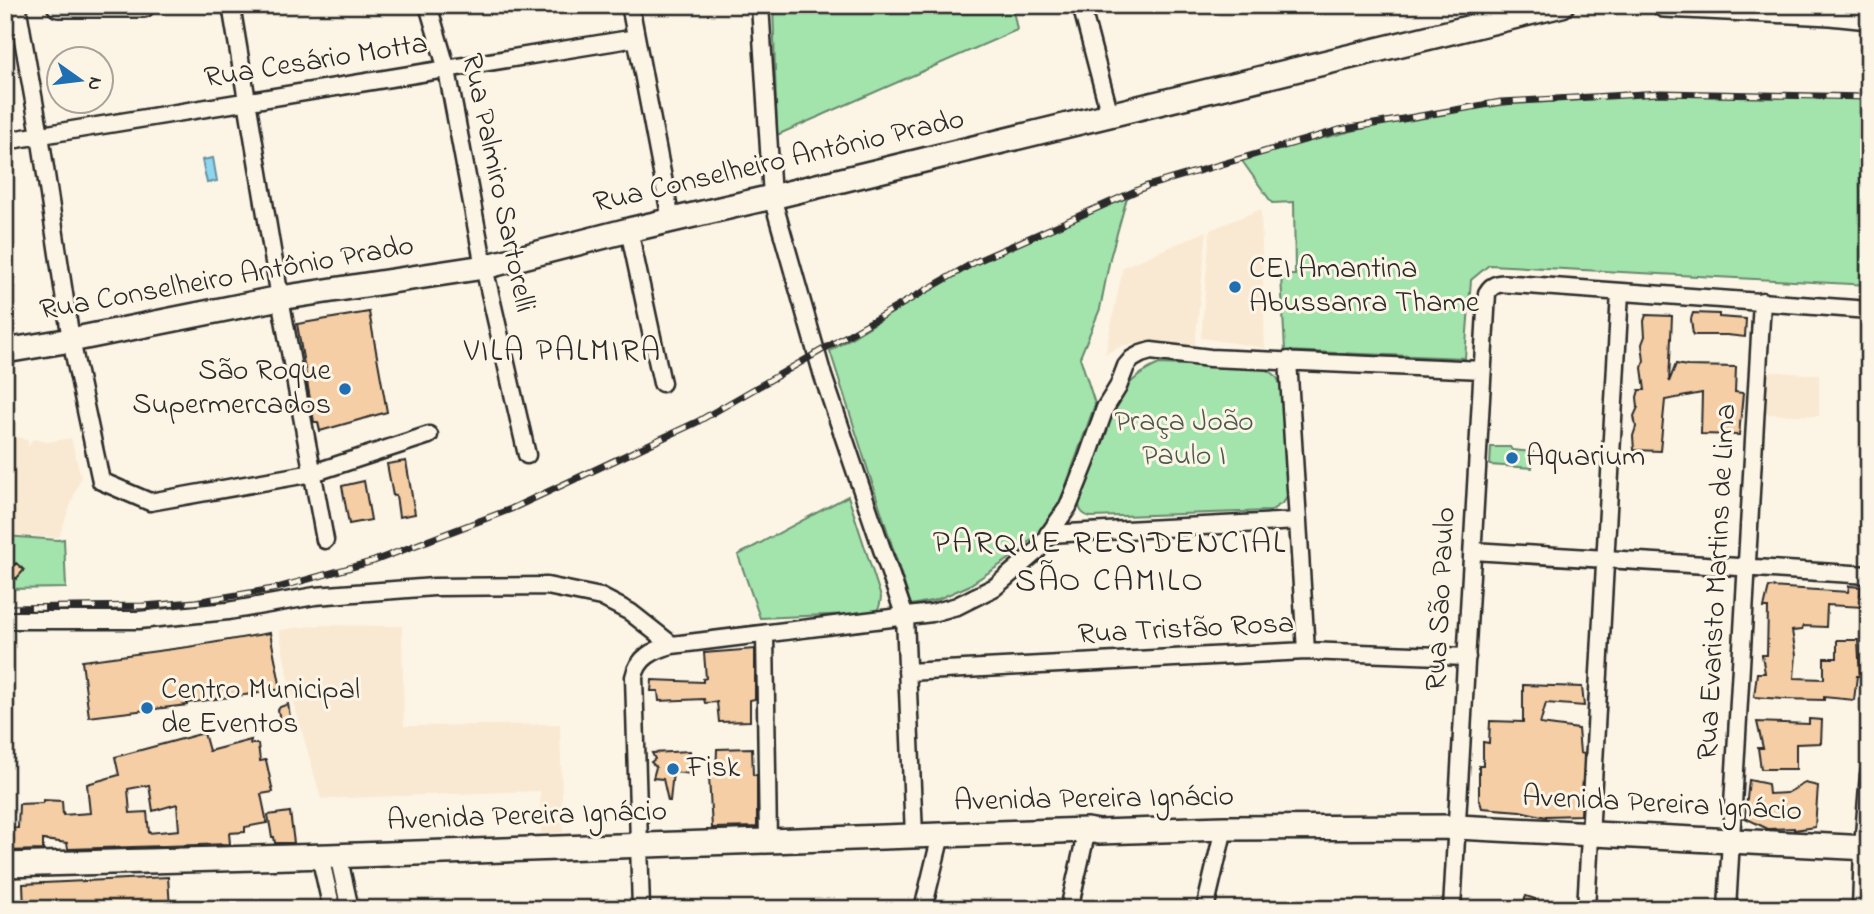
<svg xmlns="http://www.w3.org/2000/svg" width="1874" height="914" viewBox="0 0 1874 914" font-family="'Indie Flower',sans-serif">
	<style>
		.built { fill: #fae9d2 }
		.green { fill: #a3e3ac; stroke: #67876c; stroke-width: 2 }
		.water { fill: #8ed6f0; stroke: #6692a1; stroke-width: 2 }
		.building { fill: #f5cea5; stroke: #2b2b2b; stroke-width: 2; fill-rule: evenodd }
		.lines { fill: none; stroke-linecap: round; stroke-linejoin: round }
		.street-casing { stroke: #2b2b2b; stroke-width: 21 }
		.secondary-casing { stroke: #2b2b2b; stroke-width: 28 }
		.street { stroke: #fcf5e5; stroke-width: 16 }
		.secondary { stroke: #fcf5e5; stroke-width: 23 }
		.rail-casing { stroke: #2b2b2b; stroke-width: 7 }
		.rail { stroke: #fcf5e5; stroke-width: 4.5; stroke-dasharray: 13; stroke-linecap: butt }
		.poi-dot { fill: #1f6fb2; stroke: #fcf5e5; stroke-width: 2.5 }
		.labels { text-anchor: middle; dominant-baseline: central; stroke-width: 6; stroke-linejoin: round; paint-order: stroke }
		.street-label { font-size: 30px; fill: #2b2b2b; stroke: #fcf5e5 }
		.poi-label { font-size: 30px; fill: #2b2b2b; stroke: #fcf5e5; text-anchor: start }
		.park-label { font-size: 30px; fill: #49594b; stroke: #fcf5e5 }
		.neighbourhood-label { font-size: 32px; letter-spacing: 2px; fill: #2b2b2b; stroke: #fcf5e5 }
		.quarter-label { font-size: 33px; letter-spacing: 2px; fill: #2b2b2b; stroke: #fcf5e5 }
	</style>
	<rect width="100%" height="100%" fill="#fcf5e5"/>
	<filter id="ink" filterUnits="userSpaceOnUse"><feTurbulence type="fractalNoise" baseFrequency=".0143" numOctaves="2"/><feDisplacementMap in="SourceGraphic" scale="14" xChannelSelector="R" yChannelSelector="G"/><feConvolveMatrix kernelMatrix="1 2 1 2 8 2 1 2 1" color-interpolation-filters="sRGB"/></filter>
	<g filter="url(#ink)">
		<path class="built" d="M1261 209 1265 348 1201 338 1210 230Z
			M1207 231 1195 346 1145 343 1124 345 1105 354 1123 267Z
			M1767 371 1819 375V416L1764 414Z
			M5 431 28 441V447L33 439 48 442 71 438 81 477 59 537 5 536Z
			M319 625 402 626 404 726 560 724 563 833H541L540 791 321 799 290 689 279 630Z"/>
		<path class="green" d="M773 5H1012L1017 30 777 135Z
			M1682 93 1869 97V285L1489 265 1471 280 1465 358 1285 351 1281 275H1295L1294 202 1272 203 1240 158 1406 118 1544 99Z
			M1128 194 1110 258 1100 309 1080 357 1095 404 1064 491 1057 507 1043 529 1009 559 968 586 936 600 911 605 830 351 972 264Z
			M1159 364 1259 368C1273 370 1280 377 1281 391L1288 494 1284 502 1270 511 1091 517C1081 515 1077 507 1080 498L1120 396C1131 380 1141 372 1159 364Z
			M1491 447H1510L1512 450 1533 452 1532 468 1490 465Z
			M848 496 881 597C880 605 880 610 871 613L760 618 738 555Z
			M5 536 58 540 64 539 66 588 5 589Z"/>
		<path class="water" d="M213 158 217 181 207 183 202 160Z"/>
		<path class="building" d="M369 312 387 412 320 431 318 422H314L297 324Z
			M1693 313 1719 314V317L1746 319 1745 337 1727 335H1693L1691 319Z
			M1646 315 1672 316 1669 382 1676 364 1687 366 1736 367 1735 392 1743 393 1739 435 1701 434 1702 393 1665 400 1660 451 1634 450 1633 436 1636 427 1634 416 1638 407 1637 397 1639 390H1645L1642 368 1644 361 1642 344 1645 336 1644 321Z
			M406 461 415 514 399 517 396 495 393 496 387 464Z
			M364 481 371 520 349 524 342 486Z
			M16 563 24 570 16 579 8 572Z
			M1849 586 1861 587 1860 595H1865L1864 607 1827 605 1826 627 1803 626 1802 630 1792 631 1796 655 1794 678 1824 679V658H1837V640H1858L1860 676H1857L1854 700 1824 697V700L1782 699 1754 697 1757 673H1765L1762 655H1767L1768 608H1764L1769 587 1848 592Z
			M270 633 281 689 270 691 268 685 266 692 187 703V705L89 717 82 661 188 647Z
			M755 649V699L750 700V721L719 722 717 702 705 703 704 699 659 701 658 691H651L652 680 703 682V679L706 678 704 653Z
			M1523 685 1582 687 1584 706 1546 703 1540 724 1578 729 1580 753 1584 754 1581 815 1546 816V817L1520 811 1482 808 1479 798V766H1483V742L1489 743 1490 721 1523 722Z
			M288 704 291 723 281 725 278 710 280 707Z
			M1809 719 1822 720 1821 743 1796 744V769H1761L1758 748H1763L1757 722 1809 724Z
			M204 733 209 751 251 740 250 744H258L260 761 266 760 273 792 261 794 267 823 245 827V832L229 833 230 844 68 849 67 843 43 840V850L5 851V828H18L19 804 43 803V800L62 801 63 815 90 813 87 784 119 775 115 757ZM149 785 153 811 177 804 179 830 149 833 147 812 130 813 128 789Z
			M752 748 753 775H757V827L712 828 709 777 716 776 717 749Z
			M690 751 692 774 673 772 670 801H668L663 779 653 778 656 767 651 762 655 759 652 753Z
			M1749 780 1768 784 1769 794 1787 793 1805 783 1818 786 1815 827 1794 830V828L1768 829 1745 818Z
			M290 812 294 843H275L274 837H272L268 815Z
			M168 877 170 908 24 909 23 884Z
			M1526 896 1535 899V909H1521Z"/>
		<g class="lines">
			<defs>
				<path id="street" d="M17 5 40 135 71 340 101 481 150 502 313 473 429 435
					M231 5 280 298 325 540
					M428 5 447 70 484 267 527 455
					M630 5 671 220
					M760 5 772 197 823 376 905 617 914 836
					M1081 5 1110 115
					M5 141 636 38
					M629 230 662 383
					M1288 360 1306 651
					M1048 534 1298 521
					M1473 551 1869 575
					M5 620H139L228 611 315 596 434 587 547 586 601 597 630 612 672 645
					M765 634 768 841
					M907 672 1306 651 1467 657
					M338 855 350 909
					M320 856 332 909
					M641 909 634 677C638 657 654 650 672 645L932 613 957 606 995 587 1037 551 1068 507 1086 462 1105 408 1118 387 1126 366 1132 359 1141 354 1151 351 1210 358 1483 370
					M923 909 941 835
					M1069 909 1087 830
					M1205 909 1224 828
					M1452 909 1487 293C1493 282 1503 283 1513 284L1869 310
					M1586 909 1620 292
					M1727 909 1762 301
					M1861 909 1863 847 1869 774"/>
				<path id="secondary" d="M59 5H143
					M1664 5 1830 13 1869 17
					M5 351 71 340 280 298 484 267 629 230 772 197 1562 5
					M5 865 328 856 1087 830 1099 832 1224 828 1457 827 1869 848"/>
			</defs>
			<use href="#street" class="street-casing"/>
			<use href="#secondary" class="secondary-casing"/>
			<use href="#street" class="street"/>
			<use href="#secondary" class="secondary"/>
			<defs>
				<path id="rail" d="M5 608 143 606 195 602 273 589 374 561 511 509 697 422 975 262 1147 186 1339 130 1501 102 1661 93 1869 97"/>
			</defs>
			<use href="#rail" class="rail-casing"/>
			<use href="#rail" class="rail"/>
		</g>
	</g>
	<g class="poi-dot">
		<circle cx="1235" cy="287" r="7"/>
		<circle cx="345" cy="389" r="7"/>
		<circle cx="1512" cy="458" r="7"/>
		<circle cx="147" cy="708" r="7"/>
		<circle cx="673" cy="769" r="7"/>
	</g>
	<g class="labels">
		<g class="street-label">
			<text transform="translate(316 62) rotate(-9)">Rua Cesário Motta</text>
			<text transform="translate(779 162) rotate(-13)">Rua Conselheiro Antônio Prado</text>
			<text transform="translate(497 183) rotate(78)">Rua Palmiro Sartorelli</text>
			<text transform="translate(227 279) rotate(-10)">Rua Conselheiro Antônio Prado</text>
			<text transform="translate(1718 582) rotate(-87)">Rua Evaristo Martins de Lima</text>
			<text transform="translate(1442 599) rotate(-87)">Rua São Paulo</text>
			<text transform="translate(1186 630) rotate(-3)">Rua Tristão Rosa</text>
			<text transform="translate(1094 800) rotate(-1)">Avenida Pereira Ignácio</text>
			<text transform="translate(1662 805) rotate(3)">Avenida Pereira Ignácio</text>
			<text transform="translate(527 817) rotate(-2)">Avenida Pereira Ignácio</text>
		</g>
		<g class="poi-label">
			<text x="1249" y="270">CEI Amantina<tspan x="1249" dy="34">Abussanra Thame</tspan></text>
			<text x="331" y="372" text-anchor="end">São Roque<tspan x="331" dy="34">Supermercados</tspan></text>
			<text x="1526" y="458">Aquarium</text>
			<text x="161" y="691">Centro Municipal<tspan x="161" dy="34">de Eventos</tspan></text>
			<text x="687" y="769">Fisk</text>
		</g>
		<g class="park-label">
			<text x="1184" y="423">Praça João<tspan x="1184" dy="34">Paulo I</tspan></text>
		</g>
		<g class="neighbourhood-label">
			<text x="563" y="352">VILA PALMIRA</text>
		</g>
		<g class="quarter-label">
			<text x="1110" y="544">PARQUE RESIDENCIAL<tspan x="1110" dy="38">SÃO CAMILO</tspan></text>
		</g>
	</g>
	<rect width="1874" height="914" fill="none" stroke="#fcf5e5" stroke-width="28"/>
	<rect x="14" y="14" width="1846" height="886" fill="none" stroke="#2b2b2b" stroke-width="2.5" filter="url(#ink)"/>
	<g transform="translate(80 80) rotate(104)"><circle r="33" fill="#fcf5e5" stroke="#a8a49b" stroke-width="2"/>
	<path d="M0-5L12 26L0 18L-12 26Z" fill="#1f6fb2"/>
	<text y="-10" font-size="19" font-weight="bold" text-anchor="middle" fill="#2b2b2b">N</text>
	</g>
</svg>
